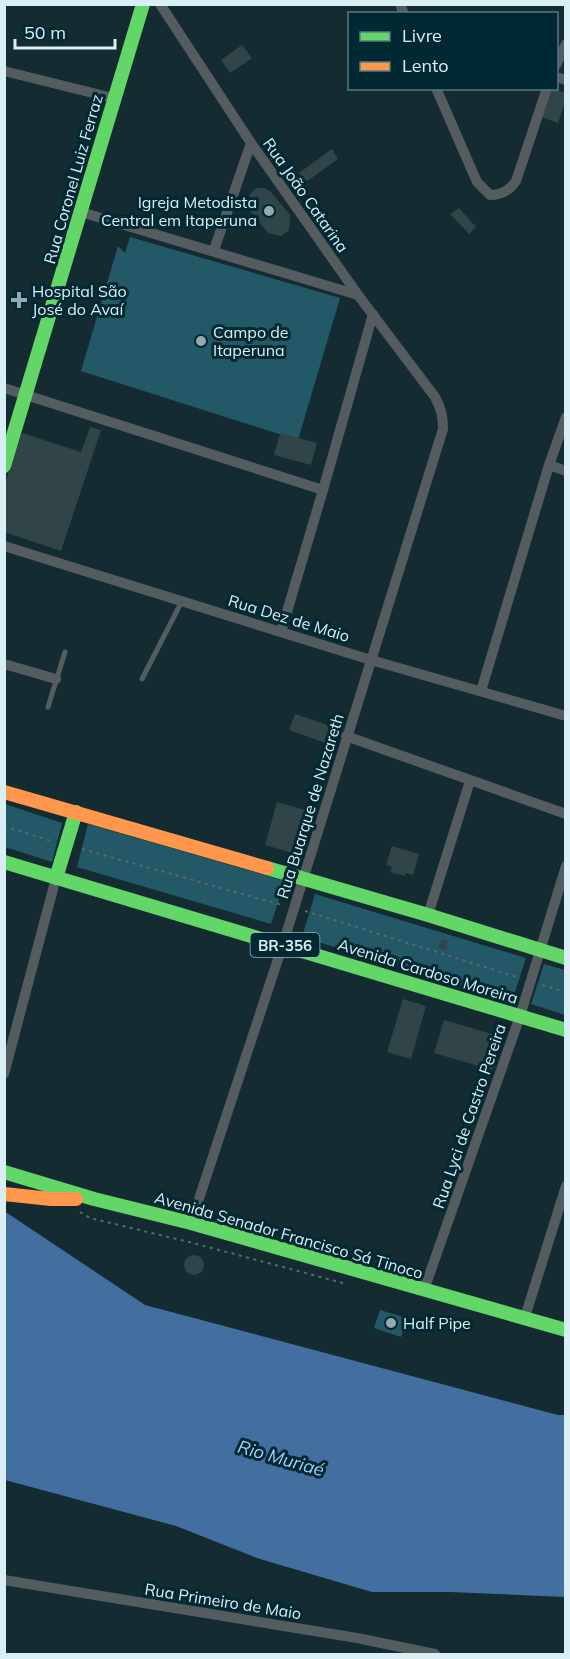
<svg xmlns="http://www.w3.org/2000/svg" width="570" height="1659" viewBox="0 0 570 1659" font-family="Mulish,sans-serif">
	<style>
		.green { fill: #235866 }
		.water { fill: #436fa0 }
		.building { fill: #314447 }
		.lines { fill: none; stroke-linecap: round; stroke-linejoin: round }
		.path { stroke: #5d686b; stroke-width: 2; stroke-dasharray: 3 4.5; stroke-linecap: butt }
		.lane { stroke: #555c60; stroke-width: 5 }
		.street { stroke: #555c60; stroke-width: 10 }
		.fast { stroke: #63d668; stroke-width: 14 }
		.slow { stroke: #ff974d; stroke-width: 14 }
		.poi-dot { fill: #94abb0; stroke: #002933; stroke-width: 2 }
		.labels { text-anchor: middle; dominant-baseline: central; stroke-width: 6; stroke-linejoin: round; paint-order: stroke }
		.shield { fill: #002933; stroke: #98b4bb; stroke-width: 1.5 }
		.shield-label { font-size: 15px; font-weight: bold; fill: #d9eff5 }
		.street-label { font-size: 16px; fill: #d9eff5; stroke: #002933 }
		.poi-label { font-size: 16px; fill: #d9eff5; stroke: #002933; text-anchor: start }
		.water-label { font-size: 18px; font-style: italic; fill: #a9cffd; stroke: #002933 }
	</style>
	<rect width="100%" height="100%" fill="#142c31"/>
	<path class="green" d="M130 237 340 298 298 440 81 371 118 246 125 253Z
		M5 804 62 823 52 862 5 847Z
		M88 824 285 881 271 924 77 867Z
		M315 894 526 958 512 1001 302 937Z
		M544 964 565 970V1015L531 1004Z
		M380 1310 407 1318 401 1337 374 1328Z"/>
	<path class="water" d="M4 1211 145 1305 558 1415H565V1597L450 1592H372L260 1559 176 1526 5 1480Z"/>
	<path class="building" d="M242 45 252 58 230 73 221 60Z
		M552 88 566 93V99L558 123 541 117Z
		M332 149 338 159 306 182 299 173Z
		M257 188H264L270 191 290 215 289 230 281 236 268 233 248 208 250 194Z
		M459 208 476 227 469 234 450 214Z
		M90 427 101 430 61 551 4 532V486L22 433 81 452Z
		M280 433 317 443 311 465 274 455Z
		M295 714 337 728 331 745 289 730Z
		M277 802 305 810 293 853 265 845Z
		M392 846 419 854 413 875 406 873 405 876 390 872 392 867 386 865Z
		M442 939 448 941 445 950 438 948Z
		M403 999 426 1006 411 1059 387 1052Z
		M444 1020 502 1037 492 1070 434 1053Z
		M184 1265a10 10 0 1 1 20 0a10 10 0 1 1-20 0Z"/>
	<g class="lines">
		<path class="path" d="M4 826 51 841
			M82 849 282 905
			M305 911 520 978
			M542 985 566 992
			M80 1212 90 1218 189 1242 343 1283"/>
		<path class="lane" d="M142 679 182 601
			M48 707 65 652"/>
		<path class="street" d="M160 4 251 143 358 295 435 397C441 408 443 416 443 429L283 944 191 1223
			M400 4 404 14
			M556 65 566 44
			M4 71 113 98
			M556 77 566 80
			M436 88 477 182 490 195C502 195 510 190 516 181L547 88
			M81 212 358 295
			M214 250 251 143
			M4 388 323 490
			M549 465 566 471
			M4 546 371 660 566 716
			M281 632 323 490 373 314
			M4 664 56 679
			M481 691 549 465 566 417
			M346 736 566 814
			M428 915 470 781
			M4 1074 56 878
			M424 1290 520 1016 566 866
			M525 1317 566 1186
			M4 1580 357 1638 435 1654"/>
		<path class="fast" d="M4 466 143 4
			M4 862 566 1030
			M267 868 428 915 566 958
			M56 878 76 812
			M4 1172 94 1199 191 1223 566 1330"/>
		<path class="slow" d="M4 792 267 868
			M4 1194 51 1199H76"/>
	</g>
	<g class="poi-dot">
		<circle cx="269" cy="211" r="6"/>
		<path d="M16 291h6v6h6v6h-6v6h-6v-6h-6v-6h6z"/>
		<circle cx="201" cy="341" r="6"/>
		<circle cx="391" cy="1323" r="6"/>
	</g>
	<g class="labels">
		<rect class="shield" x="250.5" y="933" width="69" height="24" rx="4.5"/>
		<g class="shield-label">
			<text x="285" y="945">BR-356</text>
		</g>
		<g class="street-label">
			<text transform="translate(73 179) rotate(-74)">Rua Coronel Luiz Ferraz</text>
			<text transform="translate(306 195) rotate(55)">Rua João Catarina</text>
			<text transform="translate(289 618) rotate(17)">Rua Dez de Maio</text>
			<text transform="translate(310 806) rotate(-73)">Rua Buarque de Nazareth</text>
			<text transform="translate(428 971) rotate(17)">Avenida Cardoso Moreira</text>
			<text transform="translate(469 1116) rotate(-71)">Rua Lyci de Castro Pereira</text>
			<text transform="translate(289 1235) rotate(16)">Avenida Senador Francisco Sá Tinoco</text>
			<text transform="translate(223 1601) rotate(9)">Rua Primeiro de Maio</text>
		</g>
		<g class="poi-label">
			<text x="257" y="202" text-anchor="end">Igreja Metodista<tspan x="257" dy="18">Central em Itaperuna</tspan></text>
			<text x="32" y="291">Hospital São<tspan x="32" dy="18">José do Avaí</tspan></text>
			<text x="213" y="332">Campo de<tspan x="213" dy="18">Itaperuna</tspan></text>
			<text x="403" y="1323">Half Pipe</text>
		</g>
		<g class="water-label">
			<text transform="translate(281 1458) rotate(16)">Rio Muriaé</text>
		</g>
	</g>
	<rect width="570" height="1659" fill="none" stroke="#d9eff5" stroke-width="12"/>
	<rect x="348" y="12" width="210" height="78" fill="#002933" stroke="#577881" stroke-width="1.5"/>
	<rect x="360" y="32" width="30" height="9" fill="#63d668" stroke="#577881" stroke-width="1.5"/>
	<text x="402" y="42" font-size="18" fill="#d9eff5">Livre</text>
	<rect x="360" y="62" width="30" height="9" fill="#ff974d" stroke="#577881" stroke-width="1.5"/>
	<text x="402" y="72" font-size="18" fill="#d9eff5">Lento</text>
	<path d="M15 39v9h100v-9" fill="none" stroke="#d9eff5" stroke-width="3"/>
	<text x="24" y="39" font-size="18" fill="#d9eff5" stroke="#002933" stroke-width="4.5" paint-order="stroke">50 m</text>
</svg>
